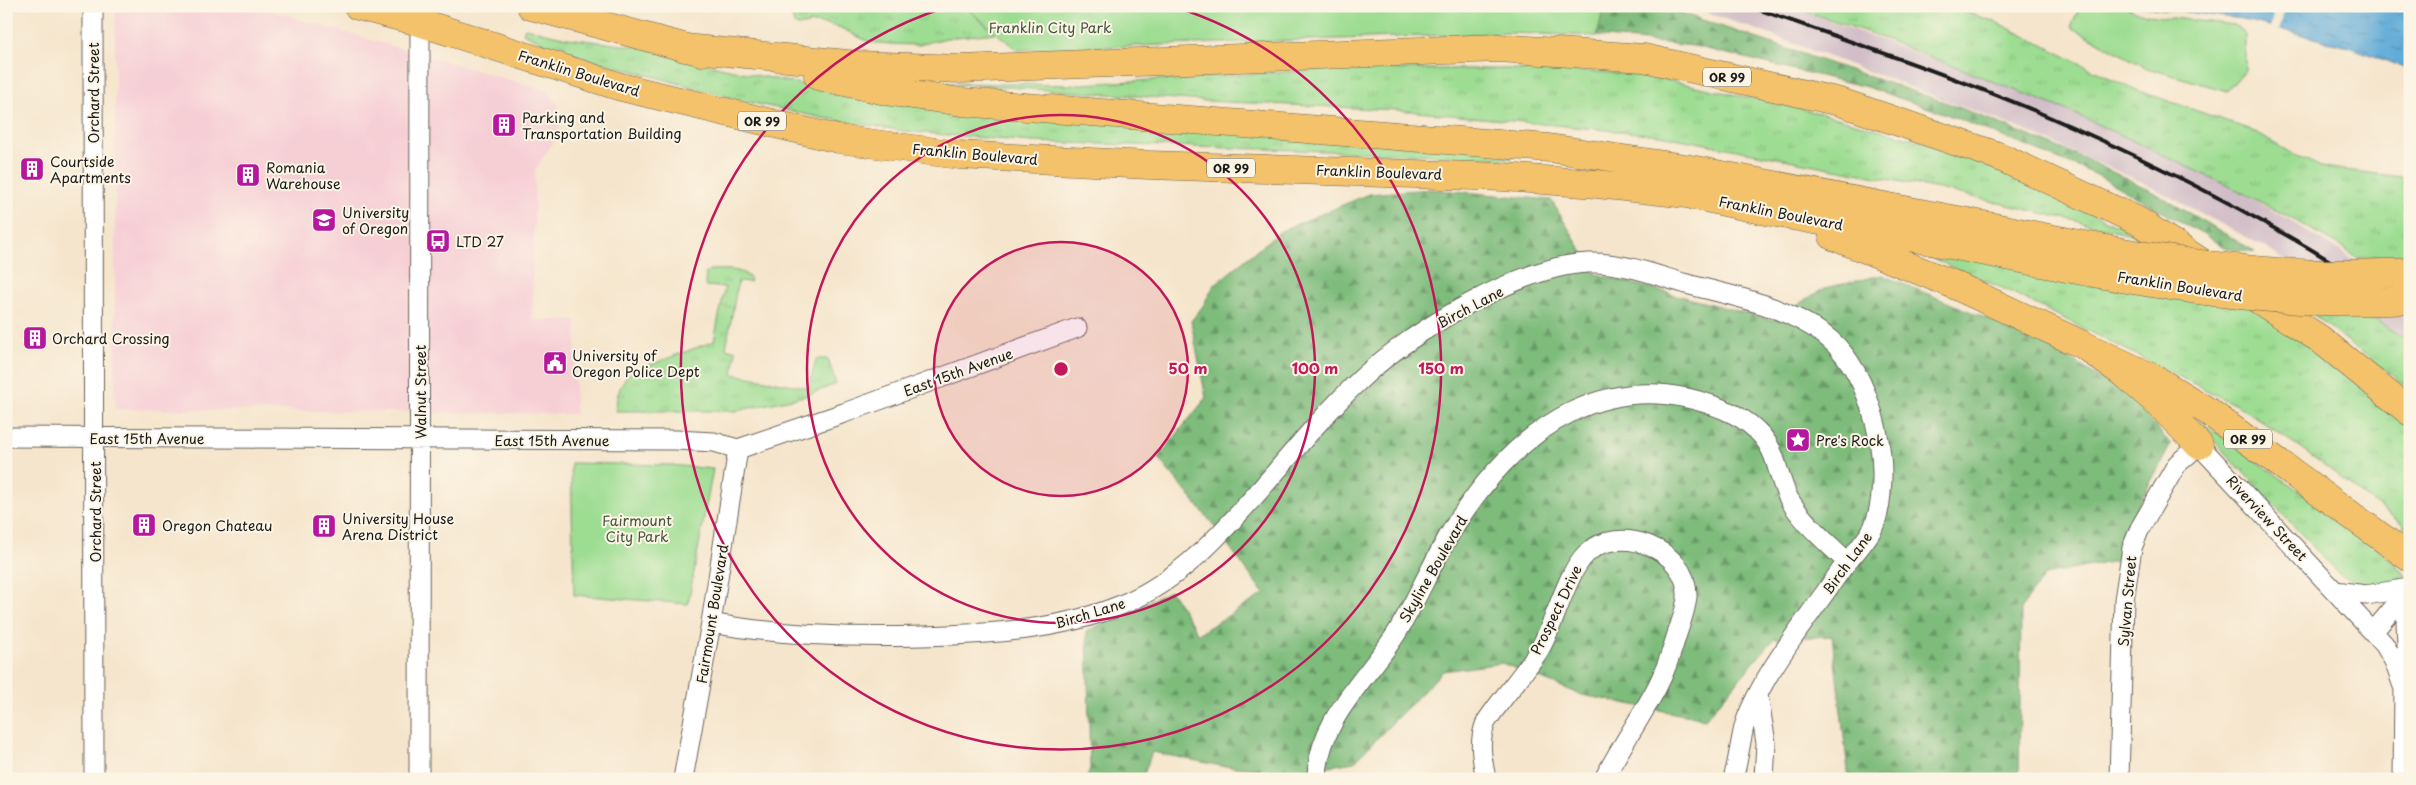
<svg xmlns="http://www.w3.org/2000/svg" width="2416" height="785" viewBox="0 0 2416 785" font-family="'Playpen Sans',sans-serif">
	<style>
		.built { fill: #f6cfd5 }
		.industrial { fill: #d1bdc8 }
		.grass { fill: url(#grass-tufts); stroke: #5c7c57 }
		.forest { fill: url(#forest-firs); stroke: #4d6c4c }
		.green { fill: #9ddd92; stroke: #5c7c57 }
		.water { fill: url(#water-ripples); stroke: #3e647a }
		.pier { fill: #f5e5cc }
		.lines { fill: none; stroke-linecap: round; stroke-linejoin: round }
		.street-casing { stroke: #68625a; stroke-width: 21 }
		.primary-casing { stroke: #68625a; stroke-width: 29 }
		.highway-casing { stroke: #68625a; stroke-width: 29 }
		.street { stroke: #fff; stroke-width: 19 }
		.primary { stroke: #f3c26a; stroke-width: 28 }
		.highway { stroke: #f3c26a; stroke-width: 28 }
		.rail { stroke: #1c1c1c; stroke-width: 4 }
		.primary-bridge-casing { stroke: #68625a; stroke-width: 29; stroke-linecap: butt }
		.primary-bridge { stroke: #f3c26a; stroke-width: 28 }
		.ring { fill: none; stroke: #c2185b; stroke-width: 2.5 }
		.labels { text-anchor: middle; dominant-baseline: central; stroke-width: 4; stroke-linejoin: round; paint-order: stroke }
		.shield { fill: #fcf5e5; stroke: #5f5d58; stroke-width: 1 }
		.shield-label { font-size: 12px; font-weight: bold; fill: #1c1c1c }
		.park-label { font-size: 14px; fill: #43563f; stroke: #fcf5e5 }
		.street-label { font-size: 14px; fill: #1c1c1c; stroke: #fcf5e5 }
		.poi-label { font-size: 14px; fill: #1c1c1c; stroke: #fcf5e5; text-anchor: start }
		.centre { fill: #c2185b; stroke: #fcf5e5; stroke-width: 2.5 }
		.ring-label { font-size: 15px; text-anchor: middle; font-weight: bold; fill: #c2185b; stroke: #fcf5e5; stroke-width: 4; stroke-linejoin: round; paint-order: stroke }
	</style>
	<defs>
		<pattern id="grass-tufts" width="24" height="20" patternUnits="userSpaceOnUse" patternTransform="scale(1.25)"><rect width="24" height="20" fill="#9ddd92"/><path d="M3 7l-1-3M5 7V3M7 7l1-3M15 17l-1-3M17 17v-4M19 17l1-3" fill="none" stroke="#87bd7d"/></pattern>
		<pattern id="forest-firs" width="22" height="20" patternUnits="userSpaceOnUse" patternTransform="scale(1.25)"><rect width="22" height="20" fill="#7ebc7c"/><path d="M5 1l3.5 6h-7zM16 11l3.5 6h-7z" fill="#669865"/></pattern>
		<pattern id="water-ripples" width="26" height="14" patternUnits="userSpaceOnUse" patternTransform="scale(1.25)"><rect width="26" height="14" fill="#60abd8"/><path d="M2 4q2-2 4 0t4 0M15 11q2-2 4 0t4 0" fill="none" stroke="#4e8aae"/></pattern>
	</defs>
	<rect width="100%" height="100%" fill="#fcf5e5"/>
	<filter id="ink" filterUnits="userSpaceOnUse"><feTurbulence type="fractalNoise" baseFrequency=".02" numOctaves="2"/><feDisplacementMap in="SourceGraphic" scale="10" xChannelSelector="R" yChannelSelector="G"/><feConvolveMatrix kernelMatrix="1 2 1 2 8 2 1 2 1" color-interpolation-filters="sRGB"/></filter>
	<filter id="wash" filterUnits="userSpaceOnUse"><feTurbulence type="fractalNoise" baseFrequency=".0096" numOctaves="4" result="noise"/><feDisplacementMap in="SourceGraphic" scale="20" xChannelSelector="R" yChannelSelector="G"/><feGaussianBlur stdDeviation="1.12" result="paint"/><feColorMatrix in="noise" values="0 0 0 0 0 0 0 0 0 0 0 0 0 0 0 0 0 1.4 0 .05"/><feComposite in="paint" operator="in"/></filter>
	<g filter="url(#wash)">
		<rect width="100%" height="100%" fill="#f5e5cc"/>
		<path class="built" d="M115 6H253L548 91 559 106 560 123 556 138 535 170 532 320H576L575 414 115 409Z"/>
		<path class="industrial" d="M1686 6H1788L2008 86 2103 125 2240 191 2345 254 2410 298V342L2263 246 2140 181 2017 127 1752 28Z"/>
		<path class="grass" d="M783 6H964L996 33 946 38 919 45 890 44 869 42 839 27 826 24 812 23 798 26 794 24 791 13 783 11Z
			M1790 6H1946L1996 22 2128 87 2249 129 2289 152 2321 167 2410 178V255L2358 258 2325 237 2246 194 2071 112 1867 32Z
			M525 28 567 38 638 47 750 74 831 90 1513 151 1511 159 1393 153 1033 142 910 132 822 118 744 101 563 52 523 33Z
			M1336 69H1508L1604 72 1653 77 1819 113 1924 142 2019 179 2140 236 1939 189 1659 135 1397 110 1207 101 946 83 1066 85Z
			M1932 247 2261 307 2410 423V530L2308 453 2244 409 2009 291 1929 257Z
			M709 270C723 270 743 267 751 280L750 282 738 281 726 348 736 351 733 374 809 388 816 359H828L836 384 805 396 736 411H616C616 396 620 383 631 372L714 341 725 287 705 286 706 273Z
			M2363 311 2410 342V389L2310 312Z
			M2200 421 2369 540 2406 575C2386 592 2356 587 2337 572L2201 427 2198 424Z"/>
		<path class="forest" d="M1604 6H1661L1953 105 2079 156 2146 188 2256 252 2227 248 2095 174 1946 114 1867 87 1694 46 1597 36Z
			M1430 189 1551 200 1596 274 1772 320 1825 288 1882 275 2036 339 2124 392 2171 444 2133 515 2116 561 2045 575 2021 608 2019 779H1849L1832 636 1774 639 1705 719 1582 695 1502 663 1443 671 1354 762 1292 772 1222 766 1152 752 1142 779H1086L1090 769 1087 631 1171 591 1198 634 1264 594 1212 523 1158 458 1206 398 1191 321 1203 306 1214 285 1281 231 1369 194Z
			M1750 762H1758L1755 779H1746Z"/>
		<path class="green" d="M964 6H1604L1597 36 1511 33 1017 50Z
			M2080 6H2123L2146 15 2235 25 2245 34V70L2227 91 2147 68 2071 27Z
			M571 463 671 465 713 469 688 604 574 595Z"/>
		<path class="water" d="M2140 6H2410V70L2352 48 2242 19Z"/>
		<path class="pier" d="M2275 6H2285L2279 32 2270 29Z"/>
	</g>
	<g filter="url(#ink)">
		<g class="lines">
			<defs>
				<path id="street" d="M93 6 94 779
					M6 437 676 440 714 442 738 449 844 413 1077 328
					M2335 591 2366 595 2410 588
					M711 623C782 636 851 638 922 636 989 634 1058 631 1121 605 1185 579 1230 524 1274 474 1302 441 1331 407 1363 377 1413 331 1521 265 1589 263 1621 262 1653 274 1683 283 1731 296 1782 304 1823 334 1866 365 1887 442 1881 494 1880 505 1878 517 1873 528 1865 543 1851 557 1841 570 1816 606 1788 642 1766 679 1758 694 1748 711 1744 727 1740 744 1738 762 1733 779
					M2374 631 2410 588
					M2404 685 2408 666 2406 622 2410 590
					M1758 695 1766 743 1764 779
					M419 779 420 6
					M683 779 711 623 738 449
					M1317 779C1317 721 1367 679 1396 634 1418 598 1434 558 1457 522 1519 427 1609 362 1725 410 1746 419 1766 434 1774 457 1779 471 1782 486 1789 499 1804 524 1827 542 1847 562
					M1486 779C1482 758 1478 742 1486 722 1502 698 1522 676 1538 652 1555 625 1566 573 1586 554 1617 523 1689 548 1687 597 1686 609 1681 622 1677 634 1672 651 1666 670 1657 687 1641 718 1620 747 1604 779
					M2119 779 2124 600 2132 548 2140 528 2177 464 2199 445 2384 644 2394 661 2404 689 2403 779"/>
				<path id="primary" d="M358 6 419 22 621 87 838 139 959 155 1149 165 1503 177 1597 184 1687 194 1771 212 1931 241
					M531 6 702 52
					M685 48 858 65 960 69 1498 48 1644 58 1840 102 1998 156 2138 221 2210 268
					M818 76 891 92 962 102 1549 148 1685 168 1936 216
					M1833 236 1950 283 2083 345 2126 375 2160 405 2199 445
					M2248 293 2320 339 2410 412"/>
				<path id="highway" d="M2083 345 2153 378 2209 412 2410 558"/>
			</defs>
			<use href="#street" class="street-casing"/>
			<use href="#primary" class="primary-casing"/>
			<use href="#highway" class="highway-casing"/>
			<use href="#street" class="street"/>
			<use href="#primary" class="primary"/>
			<use href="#highway" class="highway"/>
			<path class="rail" d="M1749 6C1846 40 1945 73 2040 113 2169 168 2293 234 2410 311"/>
			<defs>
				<path id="primary-bridge" d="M1936 216C2035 234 2135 258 2235 268 2293 275 2352 275 2410 272
					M1931 241C2089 272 2248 310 2410 300"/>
			</defs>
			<use href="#primary-bridge" class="primary-bridge-casing"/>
			<use href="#primary-bridge" class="primary-bridge"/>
		</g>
	</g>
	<circle cx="1061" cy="369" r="127" fill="#c2185b" fill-opacity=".12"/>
	<g class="ring">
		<circle cx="1061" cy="369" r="127"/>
		<circle cx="1061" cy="369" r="254"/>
		<path d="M1175 7A380 380 0 1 1 947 7"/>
	</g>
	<defs>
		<symbol id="building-square" viewBox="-11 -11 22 22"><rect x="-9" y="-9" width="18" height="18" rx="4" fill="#b5179e" stroke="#fcf5e5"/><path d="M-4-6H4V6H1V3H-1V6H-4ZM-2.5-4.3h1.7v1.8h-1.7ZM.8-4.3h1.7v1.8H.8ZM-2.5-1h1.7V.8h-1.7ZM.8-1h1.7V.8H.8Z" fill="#fff"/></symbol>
		<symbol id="university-square" viewBox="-11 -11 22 22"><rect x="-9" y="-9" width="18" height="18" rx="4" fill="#b5179e" stroke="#fcf5e5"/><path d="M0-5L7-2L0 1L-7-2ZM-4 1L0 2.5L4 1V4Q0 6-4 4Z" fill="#fff"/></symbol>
		<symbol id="bus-square" viewBox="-11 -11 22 22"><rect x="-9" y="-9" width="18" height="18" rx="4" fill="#b5179e" stroke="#fcf5e5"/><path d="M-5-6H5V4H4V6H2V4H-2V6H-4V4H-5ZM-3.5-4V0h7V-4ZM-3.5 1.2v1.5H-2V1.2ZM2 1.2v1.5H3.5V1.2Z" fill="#fff"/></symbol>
		<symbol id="civic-square" viewBox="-11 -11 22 22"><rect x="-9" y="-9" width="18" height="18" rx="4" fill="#b5179e" stroke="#fcf5e5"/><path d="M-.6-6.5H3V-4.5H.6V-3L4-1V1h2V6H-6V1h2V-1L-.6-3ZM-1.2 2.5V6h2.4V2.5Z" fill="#fff"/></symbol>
		<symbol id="sight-square" viewBox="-11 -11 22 22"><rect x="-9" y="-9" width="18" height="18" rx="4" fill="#b5179e" stroke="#fcf5e5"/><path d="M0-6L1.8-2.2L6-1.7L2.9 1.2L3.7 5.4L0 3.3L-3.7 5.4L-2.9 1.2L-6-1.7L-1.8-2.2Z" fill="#fff"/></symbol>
	</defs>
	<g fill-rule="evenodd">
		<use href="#building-square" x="490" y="111" width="28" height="28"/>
		<use href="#building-square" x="18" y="155" width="28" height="28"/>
		<use href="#building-square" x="234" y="161" width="28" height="28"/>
		<use href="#university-square" x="310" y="206" width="28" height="28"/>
		<use href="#bus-square" x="424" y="227" width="28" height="28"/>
		<use href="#building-square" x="21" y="324" width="28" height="28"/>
		<use href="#civic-square" x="541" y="349" width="28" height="28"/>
		<use href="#sight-square" x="1784" y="426" width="28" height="28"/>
		<use href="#building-square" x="130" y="511" width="28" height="28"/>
		<use href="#building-square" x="310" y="512" width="28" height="28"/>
	</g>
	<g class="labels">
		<g class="shield">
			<rect x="1703" y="67.5" width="48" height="19" rx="4"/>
			<rect x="738" y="111.5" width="48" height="19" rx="4"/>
			<rect x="1207" y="158.5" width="48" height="19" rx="4"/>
			<rect x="2224" y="429.5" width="48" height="19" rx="4"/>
		</g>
		<g class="shield-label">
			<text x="1727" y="77">OR 99</text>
			<text x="762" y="121">OR 99</text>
			<text x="1231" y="168">OR 99</text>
			<text x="2248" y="439">OR 99</text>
		</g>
		<g class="park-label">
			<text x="1050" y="27">Franklin City Park</text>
			<text x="637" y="520">Fairmount<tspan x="637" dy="16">City Park</tspan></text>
		</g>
		<g class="street-label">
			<text transform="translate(579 73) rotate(17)">Franklin Boulevard</text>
			<text transform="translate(93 93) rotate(-90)">Orchard Street</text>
			<text transform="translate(975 154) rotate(5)">Franklin Boulevard</text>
			<text transform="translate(1379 172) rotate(2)">Franklin Boulevard</text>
			<text transform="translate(1781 213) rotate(11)">Franklin Boulevard</text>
			<text transform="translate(2180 286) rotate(9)">Franklin Boulevard</text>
			<text transform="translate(1470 307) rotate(-28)">Birch Lane</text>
			<text transform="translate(958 372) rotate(-20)">East 15th Avenue</text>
			<text transform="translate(420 392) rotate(-90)">Walnut Street</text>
			<text x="147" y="438">East 15th Avenue</text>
			<text x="552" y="440">East 15th Avenue</text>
			<text transform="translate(95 512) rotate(-90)">Orchard Street</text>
			<text transform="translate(2267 518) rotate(47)">Riverview Street</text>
			<text transform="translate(1847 563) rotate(-54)">Birch Lane</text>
			<text transform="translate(1433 569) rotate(-60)">Skyline Boulevard</text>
			<text transform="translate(2127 601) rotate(-85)">Sylvan Street</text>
			<text transform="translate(1556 610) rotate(-64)">Prospect Drive</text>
			<text transform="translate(1090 613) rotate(-17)">Birch Lane</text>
			<text transform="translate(712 614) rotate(-81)">Fairmount Boulevard</text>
		</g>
		<g class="poi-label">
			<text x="522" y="117">Parking and<tspan x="522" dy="16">Transportation Building</tspan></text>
			<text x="50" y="161">Courtside<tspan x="50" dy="16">Apartments</tspan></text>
			<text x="266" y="167">Romania<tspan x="266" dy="16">Warehouse</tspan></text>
			<text x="342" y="212">University<tspan x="342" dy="16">of Oregon</tspan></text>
			<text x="456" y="241">LTD 27</text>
			<text x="52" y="338">Orchard Crossing</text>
			<text x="572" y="355">University of<tspan x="572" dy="16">Oregon Police Dept</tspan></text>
			<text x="1816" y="440">Pre's Rock</text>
			<text x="342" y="518">University House<tspan x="342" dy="16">Arena District</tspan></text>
			<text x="162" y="525">Oregon Chateau</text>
		</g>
	</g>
	<circle cx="1061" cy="369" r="8" class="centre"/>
	<g class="ring-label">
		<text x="1188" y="374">50 m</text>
		<text x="1315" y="374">100 m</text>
		<text x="1441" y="374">150 m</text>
	</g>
	<rect width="2416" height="785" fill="none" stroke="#fcf5e5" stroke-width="25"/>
</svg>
